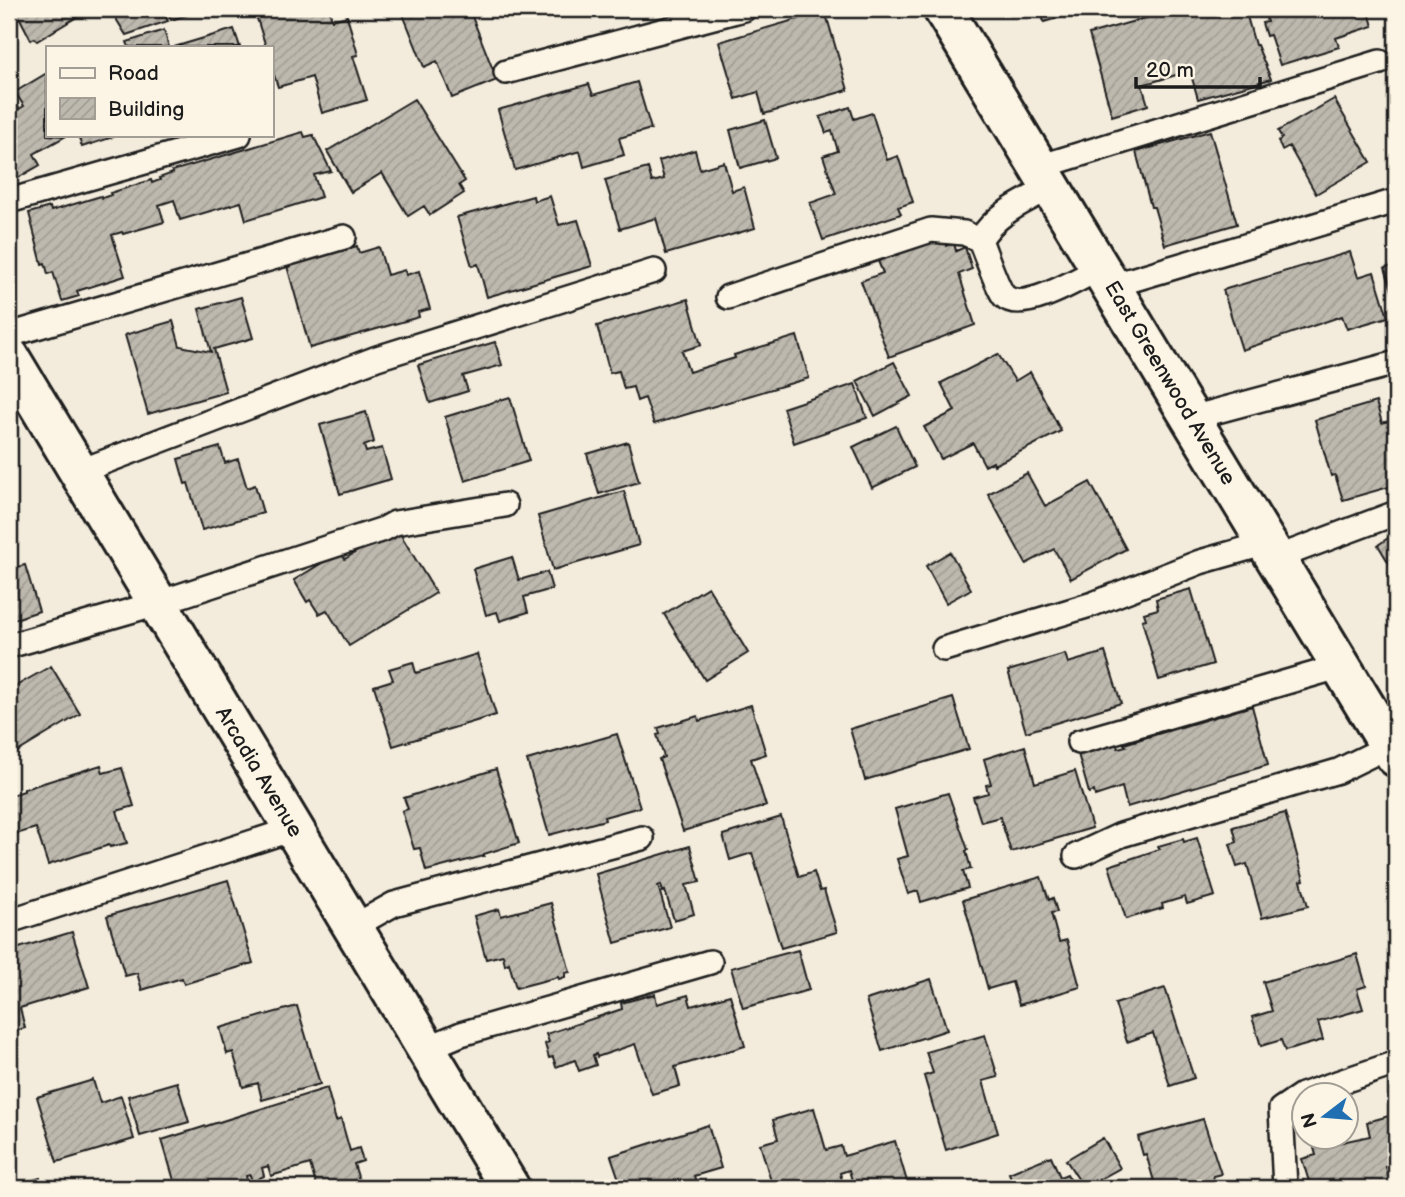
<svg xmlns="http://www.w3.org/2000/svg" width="1405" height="1197" viewBox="0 0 1405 1197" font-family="'Balsamiq Sans',sans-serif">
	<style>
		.building { fill: url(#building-hatch); stroke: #1c1c1c; stroke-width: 2 }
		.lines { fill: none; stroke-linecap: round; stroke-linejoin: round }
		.lane-casing { stroke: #1c1c1c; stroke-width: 28 }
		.street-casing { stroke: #1c1c1c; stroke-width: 44 }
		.lane { stroke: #fcf5e5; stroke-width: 23 }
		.street { stroke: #fcf5e5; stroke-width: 38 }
		.labels { text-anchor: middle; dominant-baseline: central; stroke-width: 5; stroke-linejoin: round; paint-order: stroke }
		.street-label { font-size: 21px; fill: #1c1c1c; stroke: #fcf5e5 }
	</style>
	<defs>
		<pattern id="building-hatch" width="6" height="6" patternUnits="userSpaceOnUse" patternTransform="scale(1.75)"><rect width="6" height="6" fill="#beb9ae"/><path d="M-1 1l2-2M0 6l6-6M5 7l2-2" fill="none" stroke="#a39e95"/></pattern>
	</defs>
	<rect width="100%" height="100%" fill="#f3ecdd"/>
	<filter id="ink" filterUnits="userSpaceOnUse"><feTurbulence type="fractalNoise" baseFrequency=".0143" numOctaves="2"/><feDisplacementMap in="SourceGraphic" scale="14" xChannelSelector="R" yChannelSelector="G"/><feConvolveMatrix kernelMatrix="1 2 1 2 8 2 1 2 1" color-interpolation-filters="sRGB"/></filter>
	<g filter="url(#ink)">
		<path class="building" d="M15 9H90L37 41 34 38 31 40Z
			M110 9H161L168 21 126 35Z
			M167 9H207L171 20Z
			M254 9H329L332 20 347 16 358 55 353 56 367 100 322 113 312 77 278 87 271 66V47H266Z
			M401 9H469L497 80 452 98 437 61 424 67Z
			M1040 9H1089L1044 22Z
			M1177 9H1245L1255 45H1257L1271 79 1198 99 1190 71 1142 85 1148 105 1112 116 1089 34Z
			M1263 9H1368L1373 26 1336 38 1339 47 1280 65 1270 35 1266 36 1262 23 1267 22Z
			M825 11 848 90 764 114 758 92 736 99 719 42Z
			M234 29 240 47H174Z
			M164 30 169 47H129L127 42Z
			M47 73V135L66 136 34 154 40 165 9 183V95L11 94 19 109 24 106 15 92Z
			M637 82 651 129 619 138 624 155 584 167 580 151 515 170 498 110 589 84 593 95Z
			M414 99 465 181 459 185 464 193 430 215 424 206 408 216 382 173 351 192 327 151Z
			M1334 99 1371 162 1316 194 1289 146 1282 150 1278 141 1282 138 1278 131Z
			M850 107 854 119 872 113 887 160 898 156 913 202 898 207 901 214 823 240 810 203 836 194 823 156 838 151 832 131 826 133 820 117Z
			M765 120 776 158 740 168 730 130Z
			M1210 131 1237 224 1165 245 1154 207H1151L1136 152Z
			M303 132 305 137 313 135 331 171 314 175 321 197 246 220 241 202 180 220 174 200 159 205 164 222 123 234 122 232 112 235 125 276 77 291 79 296 62 301 53 272 48 274 45 263 42 264 29 213 50 207 51 211 101 196 102 198 111 195 110 193 151 180 152 183 160 180 159 178 173 173 172 171Z
			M78 135H119L82 147Z
			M695 150 700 169 724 162 732 191 744 187 755 228 666 254 656 218 620 229 605 180 648 168 652 182 664 179 659 161Z
			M533 196 534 201 550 196 559 225 578 220 592 266 487 297 478 264 472 266 457 217Z
			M942 234 946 246 954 243 956 251 965 247 972 269 959 274 975 325 889 357 861 281 883 273 878 261 892 256 891 253Z
			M357 246 359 253 379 247 387 275 405 270 406 275 419 271 430 309 418 312 419 317 310 348 287 266Z
			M1350 252 1358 277 1374 272 1388 317 1347 329 1342 316 1242 350 1223 290Z
			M1396 265V304L1385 268Z
			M241 297 253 338 214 349 226 392 148 414 125 335 173 321 180 346 211 352 199 309Z
			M688 299 701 345 682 351 689 372 735 358 734 355 797 336 809 378 654 424 645 398 637 401 633 387 624 389 619 371 610 373 597 326Z
			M495 342 502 365 463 376 468 391 430 403 418 365Z
			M998 354 1015 381 1030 372 1061 431 994 465 993 462 985 466 973 443 941 459 924 427 955 411 941 383Z
			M894 362 912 396 875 416 857 381Z
			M855 384 867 418 794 443 783 408Z
			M510 397 529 461 465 481 445 417Z
			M1376 402 1382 423 1396 419V485L1343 500 1335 475 1331 476 1315 420Z
			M366 412 374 442 364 446 366 452 382 448 391 479 340 494 320 425Z
			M896 426 915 467 872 488 853 447Z
			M628 442 639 482 599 494 587 454Z
			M220 447 225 463 238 459 247 488 255 485 263 513 202 530 188 483 185 484 178 459Z
			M1027 473 1045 506 1090 482 1126 549 1071 579 1054 549 1026 564 988 494Z
			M624 491 639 545 553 570 538 516Z
			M396 527 436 593 349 646 327 610 319 614 310 600 307 602 294 580 340 552 345 559Z
			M1394 534 1396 538V575L1378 545Z
			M950 552 971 589 946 603 926 566Z
			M512 557 519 580 547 572 552 589 524 597 528 612 500 621 497 612 486 615 473 569Z
			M25 565 39 611 9 621V569Z
			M708 587 748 653 705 680 664 614Z
			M1191 589 1213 664 1159 680 1142 620 1146 619 1144 613 1158 609 1156 599Z
			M1105 652 1121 703 1026 732 1008 671 1065 654 1068 663Z
			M477 654 496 715 393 746 374 686 393 680 389 669 413 662 416 673Z
			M51 666 80 714 9 757V690Z
			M953 698 969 749 865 780 850 729Z
			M751 705 766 754 751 759 766 806 683 831 659 759 664 757 657 735 660 734 658 728 698 716 699 721Z
			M1252 706 1268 765 1127 807 1122 787 1095 796 1094 791 1089 793 1078 754 1116 743 1118 748 1126 746 1124 744Z
			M617 734 640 807 604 817 605 820 549 835 527 760Z
			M1025 746 1035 783 1075 771 1092 828 1011 852 1000 817 981 822 973 797 988 793 986 785 991 784 984 759Z
			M101 765 103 773 122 768 134 806 117 811 127 843 110 847 109 845 48 865 36 828 16 834V837L9 840V796L24 791V789Z
			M496 769 519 843 484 854V856L426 871 420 848 414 849 402 811 408 809 404 798Z
			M948 793 968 850 966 851 971 869 963 871 968 888 921 902 918 891 908 894 897 859 908 856 895 809Z
			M1285 813 1304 880 1301 881 1308 906 1262 918 1247 864 1237 867 1230 844 1237 842 1233 827Z
			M781 817 799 877 814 872 820 891 824 890 837 932 781 948 752 853 730 860 723 835Z
			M1197 838 1215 896 1187 904 1185 897 1162 904 1163 908 1126 919 1109 866 1160 849 1158 846 1183 839 1184 842Z
			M690 846 700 882 686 885 694 914 674 920 665 891 663 892 661 885 658 886 670 927 615 943 596 874Z
			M1041 877 1049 900 1053 898 1057 912 1051 913 1059 942 1067 940 1080 987 1019 1005 1012 982 988 989 963 900Z
			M228 880 253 963 184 984 182 978 142 990 137 973 125 976 107 916Z
			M551 903 570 972 565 973V977L559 979 558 977 516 988 509 963 505 965 503 955 486 959 474 916 499 909 501 916Z
			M72 932 89 987 20 1008 25 1028 9 1033V951Z
			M798 950 809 990 743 1008 731 968Z
			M1357 954 1366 986 1357 989 1363 1009 1318 1022 1323 1040 1285 1051 1281 1040 1261 1046 1252 1017 1272 1011 1263 982Z
			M931 979 947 1030 882 1051 866 1000Z
			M1165 988 1194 1078 1170 1086 1153 1033 1127 1042 1115 1004Z
			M655 994 657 1004 688 995 691 1006 730 995 745 1046 675 1067 680 1086 652 1094 635 1044 597 1057 596 1054 593 1055 596 1065 579 1071 575 1060 556 1067 553 1057 549 1058 545 1044 549 1042 546 1034 622 1009 621 1003Z
			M297 1006 320 1084 262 1100 258 1083 243 1087 233 1052 227 1054 220 1028Z
			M985 1035 998 1077 983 1081 998 1133 946 1150 924 1076 933 1073 926 1052Z
			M93 1080 100 1103 121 1096 134 1139 57 1162 37 1097Z
			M177 1082 189 1122 140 1136 128 1096Z
			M327 1088 336 1121 341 1119 350 1151 359 1148 363 1161 354 1164 359 1180 333 1188H317L310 1164 271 1176 268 1166 262 1168 264 1176 252 1182 250 1175 246 1176 248 1184 234 1188H193L192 1182 176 1187 162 1140Z
			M814 1108 826 1150 841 1146 844 1156 895 1141 908 1185 896 1188H854L849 1170 840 1173 844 1188H773L760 1144 778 1139 773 1120Z
			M1396 1114V1164L1386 1167 1392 1188H1311L1302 1159 1316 1155 1314 1148 1370 1136 1367 1122Z
			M1203 1119 1221 1174 1213 1176 1216 1188H1156L1146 1154 1143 1155 1138 1137Z
			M708 1125 721 1168 694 1176 698 1188H622L611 1156Z
			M1103 1138 1120 1168 1084 1188 1066 1160Z
			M1051 1156 1060 1177 1067 1174 1075 1188H1015L1009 1173Z
			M40 1178 43 1188H9V1187Z"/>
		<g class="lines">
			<defs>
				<path id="lane" d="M506 72 744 9
					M1039 167 1380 62
					M9 201 239 135
					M980 240C996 213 1025 201 1052 187
					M1111 286 1396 201
					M728 297 931 230 964 233 980 240C985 252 997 288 1004 296 1022 314 1081 278 1100 268
					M9 335 344 237
					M1191 418 1396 363
					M78 472 377 358 654 271
					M1276 558 1396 513
					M9 646 158 603 384 529 395 523 505 505
					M944 649 1093 604 1200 562 1267 543
					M1079 742 1342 666
					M1076 856 1121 835 1338 771 1389 746
					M9 921 293 829
					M353 927 394 904 642 838
					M425 1049 461 1034 710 962
					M1285 1188 1281 1109 1302 1095 1396 1063"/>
				<path id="street" d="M943 9 1396 757
					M9 356 510 1188"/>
			</defs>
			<use href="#lane" class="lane-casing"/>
			<use href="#street" class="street-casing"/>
			<use href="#lane" class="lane"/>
			<use href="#street" class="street"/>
		</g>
	</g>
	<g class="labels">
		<g class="street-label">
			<text transform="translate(1170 383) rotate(59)">East Greenwood Avenue</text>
			<text transform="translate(259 772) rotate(59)">Arcadia Avenue</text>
		</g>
	</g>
	<rect width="1405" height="1197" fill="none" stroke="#fcf5e5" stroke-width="35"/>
	<rect x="18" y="18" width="1370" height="1162" fill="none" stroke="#1c1c1c" stroke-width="2.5" filter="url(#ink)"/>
	<rect x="46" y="46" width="228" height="91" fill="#fcf5e5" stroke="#a29e95" stroke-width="2"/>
	<rect x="60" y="68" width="35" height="10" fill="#fcf5e5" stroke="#a29e95" stroke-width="2"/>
	<text x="108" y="80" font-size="21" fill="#1c1c1c">Road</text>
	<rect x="60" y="98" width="35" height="21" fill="url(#building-hatch)" stroke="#a29e95" stroke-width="2"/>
	<text x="108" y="116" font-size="21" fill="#1c1c1c">Building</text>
	<g transform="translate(1325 1116) rotate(254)"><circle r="33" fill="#fcf5e5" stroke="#a29e95" stroke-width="2"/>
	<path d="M0-5L12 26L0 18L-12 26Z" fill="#1f6fb2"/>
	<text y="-10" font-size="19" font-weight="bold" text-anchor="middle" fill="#1c1c1c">N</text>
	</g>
	<path d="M1136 77v10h124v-10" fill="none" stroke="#1c1c1c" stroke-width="3.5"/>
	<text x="1146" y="77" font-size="21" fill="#1c1c1c" stroke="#fcf5e5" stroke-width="5" paint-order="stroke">20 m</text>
</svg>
